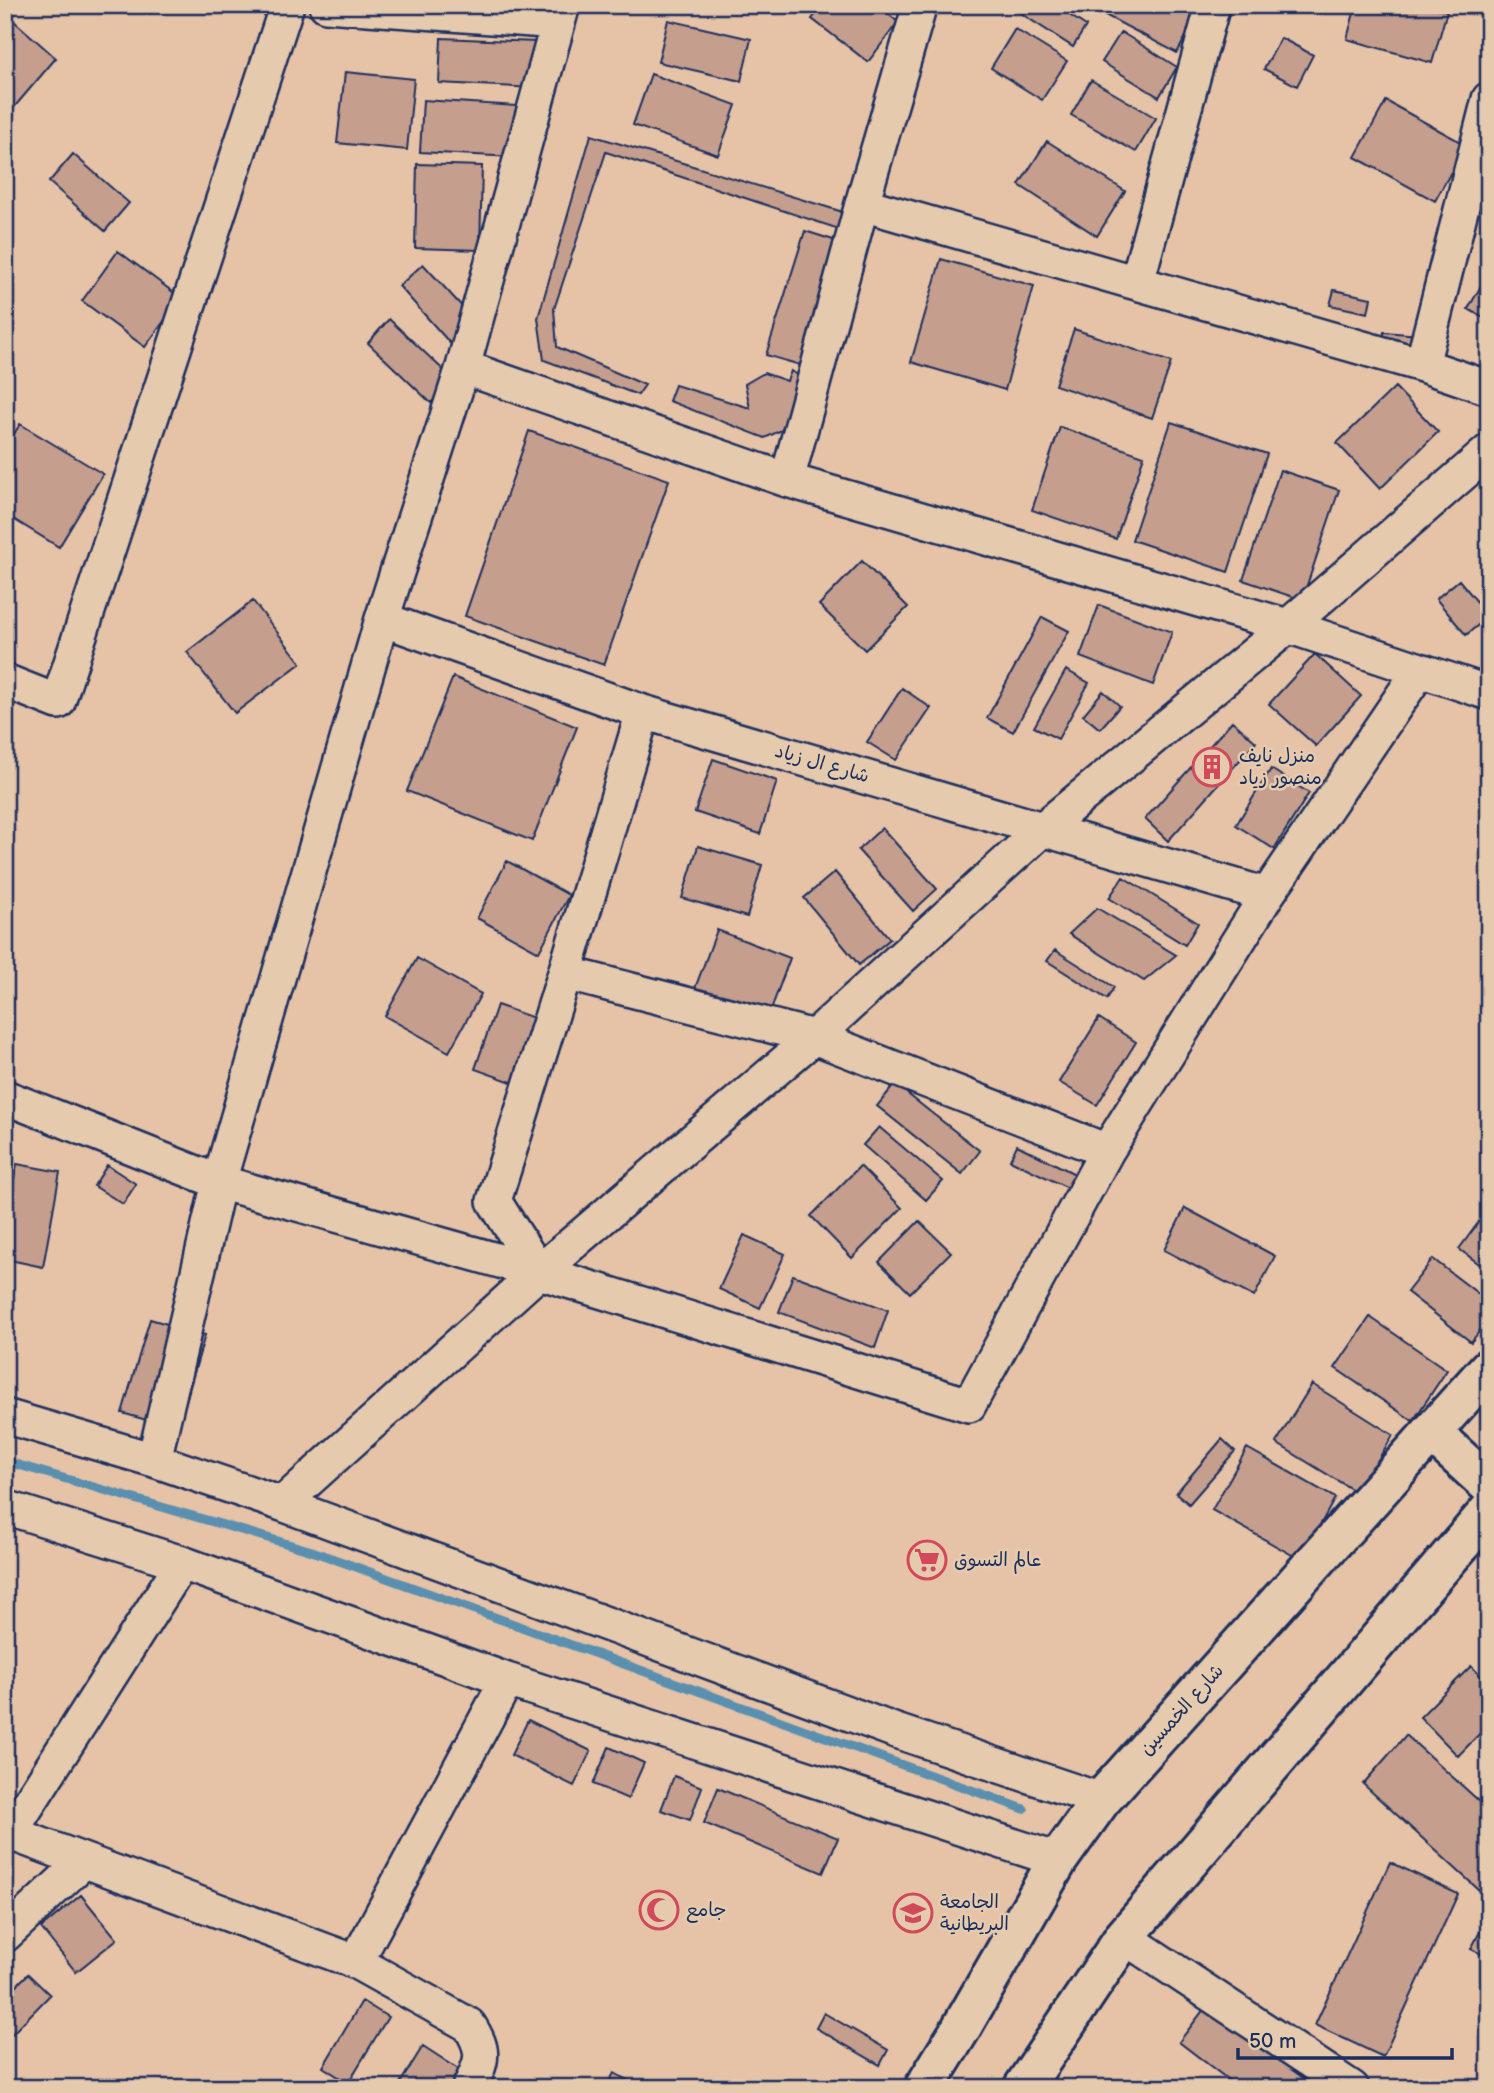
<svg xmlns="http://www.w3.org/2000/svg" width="1494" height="2093" viewBox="0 0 1494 2093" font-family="'Balsamiq Sans','Playpen Sans Arabic',sans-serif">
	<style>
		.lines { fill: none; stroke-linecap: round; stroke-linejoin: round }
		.stream { stroke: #5a8faf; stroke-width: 9 }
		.building { fill: #c59e8e; stroke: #1b2f5e; stroke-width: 2 }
		.street-casing { stroke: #1b2f5e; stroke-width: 38 }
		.primary-casing { stroke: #1b2f5e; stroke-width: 44 }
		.street { stroke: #e6caae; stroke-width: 33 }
		.primary { stroke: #e6caae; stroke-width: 38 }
		.labels { text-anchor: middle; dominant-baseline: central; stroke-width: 5; stroke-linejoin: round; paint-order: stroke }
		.poi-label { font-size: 19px; fill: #1b2f5e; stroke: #e6caae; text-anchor: start }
		.street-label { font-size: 19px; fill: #1b2f5e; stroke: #e6caae }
	</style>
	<rect width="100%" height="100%" fill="#e6c3a7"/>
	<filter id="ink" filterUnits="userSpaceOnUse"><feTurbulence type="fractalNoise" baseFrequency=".0143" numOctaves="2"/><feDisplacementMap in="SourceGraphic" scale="14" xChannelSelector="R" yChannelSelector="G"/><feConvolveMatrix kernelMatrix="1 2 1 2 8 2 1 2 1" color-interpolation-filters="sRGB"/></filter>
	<g filter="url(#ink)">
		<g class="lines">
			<path class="stream" d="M5 1461 312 1551 1024 1809"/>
		</g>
		<path class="building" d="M823 5H877L898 22 868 62 812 19Z
			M1008 5H1054L1086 26 1073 47Z
			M1086 5H1203L1177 53Z
			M1356 5H1427L1447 11 1432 63 1347 39Z
			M6 14 56 58 5 118V15Z
			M668 20 751 39 741 81 658 62Z
			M1015 29 1067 61 1042 100 991 68Z
			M1121 32 1177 67 1159 97 1102 62Z
			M441 38 537 42 535 88 439 83Z
			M1281 38 1313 55 1297 86 1264 69Z
			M345 72 414 79 407 150 337 143Z
			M651 74 736 105 718 155 633 125Z
			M1091 80 1156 118 1136 152 1071 115Z
			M423 100 533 107 530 158 420 152Z
			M1386 101 1466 145 1435 201 1355 157Z
			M591 135 856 216 851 233 606 152 554 309 557 347 645 385 638 395 544 360 538 318Z
			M1047 141 1125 191 1097 236 1019 185Z
			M73 154 129 203 105 231 49 182Z
			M417 164 482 166 480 250 415 248Z
			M805 231 852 246 814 369 766 355Z
			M118 251 181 298 145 347 82 301Z
			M941 259 1034 286 1005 390 911 362Z
			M423 264 490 337 465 360 399 286Z
			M1489 272V321L1468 309Z
			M1334 290 1371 298 1368 313 1330 305Z
			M389 319 453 379 431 403 368 343Z
			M1074 329 1171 362 1152 418 1055 385Z
			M1384 332 1419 335 1418 345 1383 342Z
			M791 371 814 384 809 417 765 438 669 401 675 385 750 408 745 384 764 373 787 381Z
			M1395 387 1438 432 1380 489 1337 443Z
			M1171 422 1267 454 1228 572 1132 540Z
			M20 424 103 474 59 547 5 514V449Z
			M1060 427 1144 456 1116 539 1032 510Z
			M529 431 669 480 604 665 465 616Z
			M1280 470 1339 490 1302 600 1243 580Z
			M862 561 908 607 865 650 819 605Z
			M1459 580 1489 616 1466 635 1436 599Z
			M253 601 301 663 235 713 187 652Z
			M1099 605 1172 632 1153 685 1080 657Z
			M1042 617 1069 631 1013 732 987 718Z
			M1315 654 1361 696 1316 746 1269 704Z
			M1066 670 1089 683 1058 739 1034 727Z
			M453 677 577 727 532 841 407 791Z
			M902 688 931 708 896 760 867 742Z
			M1103 691 1120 706 1100 729 1083 715Z
			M1232 721 1256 742 1168 841 1145 819Z
			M713 759 777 781 760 834 695 812Z
			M1271 769 1309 793 1274 849 1236 825Z
			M882 828 937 889 913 911 858 850Z
			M698 846 762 865 747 917 682 898Z
			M507 861 569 895 539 952 477 918Z
			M835 872 890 939 859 965 804 898Z
			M1123 877 1198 923 1185 945 1109 898Z
			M1097 908 1176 955 1144 981 1069 934Z
			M717 930 790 958 762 1034 688 1007Z
			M1055 950 1114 987 1107 999 1047 961Z
			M417 958 481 994 449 1052 385 1016Z
			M497 1005 540 1020 517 1084 475 1069Z
			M1099 1018 1136 1042 1097 1105 1059 1082Z
			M895 1084 980 1151 962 1174 877 1106Z
			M879 1127 943 1181 926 1200 863 1145Z
			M1017 1145 1077 1175 1070 1189 1010 1160Z
			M17 1164 60 1172 43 1267 5 1259V1224Z
			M107 1165 136 1184 123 1204 94 1186Z
			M860 1166 902 1208 852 1258 811 1216Z
			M1185 1208 1275 1256 1254 1297 1164 1250Z
			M1486 1212 1489 1214V1271L1459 1249Z
			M919 1221 951 1252 910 1293 879 1262Z
			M744 1235 785 1254 760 1308 719 1289Z
			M1433 1259 1489 1302V1319L1471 1342 1407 1292Z
			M793 1275 888 1310 875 1348 779 1312Z
			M1370 1317 1447 1370 1413 1421 1335 1368Z
			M150 1319 205 1335 178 1429 122 1413Z
			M1312 1384 1393 1435 1358 1493 1276 1443Z
			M1222 1439 1235 1451 1189 1504 1176 1493Z
			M1247 1448 1335 1498 1301 1560 1212 1510Z
			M1471 1666 1489 1684V1724L1458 1756 1420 1717Z
			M528 1720 591 1751 574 1786 511 1755Z
			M1406 1735 1489 1810V1879L1479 1890 1363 1784Z
			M609 1747 644 1763 628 1799 593 1784Z
			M674 1776 702 1787 690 1820 661 1810Z
			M718 1788 838 1838 823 1873 704 1823Z
			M1390 1862 1458 1894 1383 2057 1315 2025Z
			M81 1895 117 1939 76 1972 41 1928Z
			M1489 1914V1958L1471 1949Z
			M28 1974 50 1995 5 2041V1997Z
			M362 2001 388 2017 348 2083 323 2067Z
			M1208 2004 1316 2088H1239L1179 2042Z
			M824 2013 888 2050 880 2065 816 2028Z
			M423 2046 469 2076 461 2088H397Z
			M614 2073 642 2088H606Z"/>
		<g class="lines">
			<defs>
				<path id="street" d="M326 5 558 22
					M862 204 1422 365 1489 388
					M1137 282 1213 5
					M1422 365 1489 99
					M463 367 787 480 1288 626 1489 693
					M787 480 862 204 920 5
					M382 619 643 712 1267 895
					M5 681 58 702 287 5
					M565 973 814 1037 1107 1151
					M5 1097 219 1182 539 1272 969 1405 1107 1151 1267 895 1420 670
					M539 1272 494 1201 565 973 643 712
					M5 1416 154 1460 282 1504 896 1731 1101 1800
					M154 1460 219 1182 382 619 463 367 563 5
					M282 1504 539 1272 814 1037 1044 828 1288 626 1489 451
					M5 1507 182 1563 507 1680 1058 1860
					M10 1833 356 1962 469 2025C486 2052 483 2060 469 2088
					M5 1838 10 1833 182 1563
					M5 1935 84 1861
					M1124 1937 1352 2088
					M356 1962 507 1680"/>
				<path id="primary" d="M1432 1433 1489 1485
					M924 2088 960 2030 1058 1860 1101 1800 1489 1368
					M1023 2088 1124 1937 1489 1511"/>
			</defs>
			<use href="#street" class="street-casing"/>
			<use href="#primary" class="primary-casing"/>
			<use href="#street" class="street"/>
			<use href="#primary" class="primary"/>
		</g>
	</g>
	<defs>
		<symbol id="building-ring" viewBox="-11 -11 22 22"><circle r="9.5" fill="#e6caae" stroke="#d1495b" stroke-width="1.5"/><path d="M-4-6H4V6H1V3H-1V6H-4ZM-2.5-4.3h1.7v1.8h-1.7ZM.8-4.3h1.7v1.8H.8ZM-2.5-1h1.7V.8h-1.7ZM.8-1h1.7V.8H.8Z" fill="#d1495b"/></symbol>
		<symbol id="supermarket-ring" viewBox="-11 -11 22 22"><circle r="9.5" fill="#e6caae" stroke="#d1495b" stroke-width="1.5"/><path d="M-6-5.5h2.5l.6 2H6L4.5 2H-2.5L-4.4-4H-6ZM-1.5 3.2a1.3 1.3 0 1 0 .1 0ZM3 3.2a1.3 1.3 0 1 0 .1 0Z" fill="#d1495b"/></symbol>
		<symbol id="mosque-ring" viewBox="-11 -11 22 22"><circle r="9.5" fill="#e6caae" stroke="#d1495b" stroke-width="1.5"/><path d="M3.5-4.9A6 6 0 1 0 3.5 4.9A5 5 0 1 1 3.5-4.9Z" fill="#d1495b"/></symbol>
		<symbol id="school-ring" viewBox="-11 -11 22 22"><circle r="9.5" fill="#e6caae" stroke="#d1495b" stroke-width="1.5"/><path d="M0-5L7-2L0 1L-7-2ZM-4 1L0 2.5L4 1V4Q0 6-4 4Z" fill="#d1495b"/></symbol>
	</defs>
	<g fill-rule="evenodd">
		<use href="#building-ring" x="1190" y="745" width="44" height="44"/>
		<use href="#supermarket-ring" x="905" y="1538" width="44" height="44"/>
		<use href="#mosque-ring" x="637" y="1888" width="44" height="44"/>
		<use href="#school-ring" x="891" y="1891" width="44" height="44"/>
	</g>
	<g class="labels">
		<g class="poi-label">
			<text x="1239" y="756">منزل نايف<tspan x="1239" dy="22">منصور زياد</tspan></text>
			<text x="954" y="1560">عالم التسوق</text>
			<text x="940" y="1902">الجامعة<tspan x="940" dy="22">البريطانية</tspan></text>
			<text x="686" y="1910">جامع</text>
		</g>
		<g class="street-label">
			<text transform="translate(822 764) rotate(16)">شارع ال زياد</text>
			<text transform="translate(1182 1710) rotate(-48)">شارع الخمسين</text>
		</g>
	</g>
	<rect width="1494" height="2093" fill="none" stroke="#e6caae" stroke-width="28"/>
	<rect x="14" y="14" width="1466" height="2065" fill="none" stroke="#1b2f5e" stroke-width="2.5" filter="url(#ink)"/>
	<path d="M1238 2048v10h214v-10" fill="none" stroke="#1b2f5e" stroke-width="3.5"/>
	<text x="1249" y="2048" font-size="21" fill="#1b2f5e" stroke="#e6caae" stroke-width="5" paint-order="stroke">50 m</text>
</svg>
